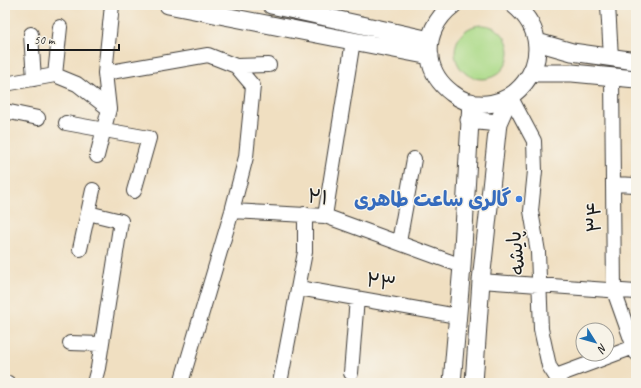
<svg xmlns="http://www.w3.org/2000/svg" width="641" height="388" viewBox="0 0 641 388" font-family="Caveat,'Playpen Sans Arabic',sans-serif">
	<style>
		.green { fill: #abda88; stroke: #647b52 }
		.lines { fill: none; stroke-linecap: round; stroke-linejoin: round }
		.minor-casing { stroke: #3c3935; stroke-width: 16 }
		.major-casing { stroke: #3c3935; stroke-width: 19 }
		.minor { stroke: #fff; stroke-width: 14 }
		.major { stroke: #fff; stroke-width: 17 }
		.shop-dot { fill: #3f7fe0; stroke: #f7f3e8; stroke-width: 1.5 }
		.labels { text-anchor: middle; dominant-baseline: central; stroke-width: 3; stroke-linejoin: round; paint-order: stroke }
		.street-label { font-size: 20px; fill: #1c1c1c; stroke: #f7f3e8 }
		.shop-label { font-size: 20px; font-weight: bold; fill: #366cbe; stroke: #f7f3e8; text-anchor: end }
	</style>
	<rect width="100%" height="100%" fill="#f7f3e8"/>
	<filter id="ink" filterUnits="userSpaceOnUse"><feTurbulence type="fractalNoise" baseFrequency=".025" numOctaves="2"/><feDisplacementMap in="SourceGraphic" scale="8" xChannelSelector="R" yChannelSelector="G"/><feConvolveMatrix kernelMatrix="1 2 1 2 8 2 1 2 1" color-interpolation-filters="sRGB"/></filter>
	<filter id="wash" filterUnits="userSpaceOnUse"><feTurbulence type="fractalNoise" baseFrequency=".012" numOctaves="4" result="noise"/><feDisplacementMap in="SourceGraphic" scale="16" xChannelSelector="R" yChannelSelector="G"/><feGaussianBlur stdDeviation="0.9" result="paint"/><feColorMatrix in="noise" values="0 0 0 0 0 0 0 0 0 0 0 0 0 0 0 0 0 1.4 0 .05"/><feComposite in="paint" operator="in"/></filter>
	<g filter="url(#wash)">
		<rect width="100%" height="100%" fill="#f0dfc1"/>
		<path class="green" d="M455 52a27 27 0 1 1 54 0a27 27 0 1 1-54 0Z"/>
	</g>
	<g filter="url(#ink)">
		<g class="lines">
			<defs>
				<path id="minor" d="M608 5 611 58
					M31 34 34 79
					M236 66 269 65
					M105 73 208 55 236 66 253 86 246 157 232 211 181 383
					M55 75 60 27
					M612 76 614 291 636 353
					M5 84 55 75 77 84 109 109
					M510 96 534 141 535 171 531 211 538 252 541 329 549 366 560 383
					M5 111 38 118
					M66 123 149 138 134 191
					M97 156 109 109 105 73 112 5
					M613 184 636 185
					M232 211 325 216 462 266
					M88 213 121 221 98 368 94 383
					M325 216 353 41
					M399 242 414 159
					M80 249 93 190
					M481 281 636 292
					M299 288 457 316
					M70 343 101 344
					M351 373 357 298
					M556 376 634 347
					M5 383H8
					M280 383 305 252V214"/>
				<path id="major" d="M168 5 430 56
					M271 5 430 40
					M453 5C437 17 426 37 430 58 432 72 440 84 452 93 503 134 574 54 514 5
					M537 42 572 52 636 61
					M532 73H572L636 79
					M469 120 498 123
					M452 383 462 266 471 102
					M474 383 481 281 498 123 510 96"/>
			</defs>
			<use href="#minor" class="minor-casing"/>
			<use href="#major" class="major-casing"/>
			<use href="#minor" class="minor"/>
			<use href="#major" class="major"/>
		</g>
	</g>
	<circle class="shop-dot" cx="519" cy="199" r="4"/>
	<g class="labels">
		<g class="street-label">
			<text transform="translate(318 197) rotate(8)">۲۱</text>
			<text transform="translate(594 217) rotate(-91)">۳۴</text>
			<text transform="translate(516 253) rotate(-96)">پایشه</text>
			<text transform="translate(381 282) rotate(10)">۲۳</text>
		</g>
		<g class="shop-label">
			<text x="511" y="199">گالری ساعت طاهری</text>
		</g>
	</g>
	<rect width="641" height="388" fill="none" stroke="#f7f3e8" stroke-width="20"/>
	<g transform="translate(595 342) rotate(127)"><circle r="19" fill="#f7f3e8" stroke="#9f9d96"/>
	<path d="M0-3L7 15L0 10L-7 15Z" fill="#1f6fb2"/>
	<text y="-6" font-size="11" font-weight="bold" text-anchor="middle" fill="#1c1c1c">N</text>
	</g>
	<path d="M28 44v6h91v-6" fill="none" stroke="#1c1c1c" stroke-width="2"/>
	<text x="34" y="44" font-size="12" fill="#1c1c1c" stroke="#f7f3e8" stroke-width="3" paint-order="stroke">50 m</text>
</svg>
